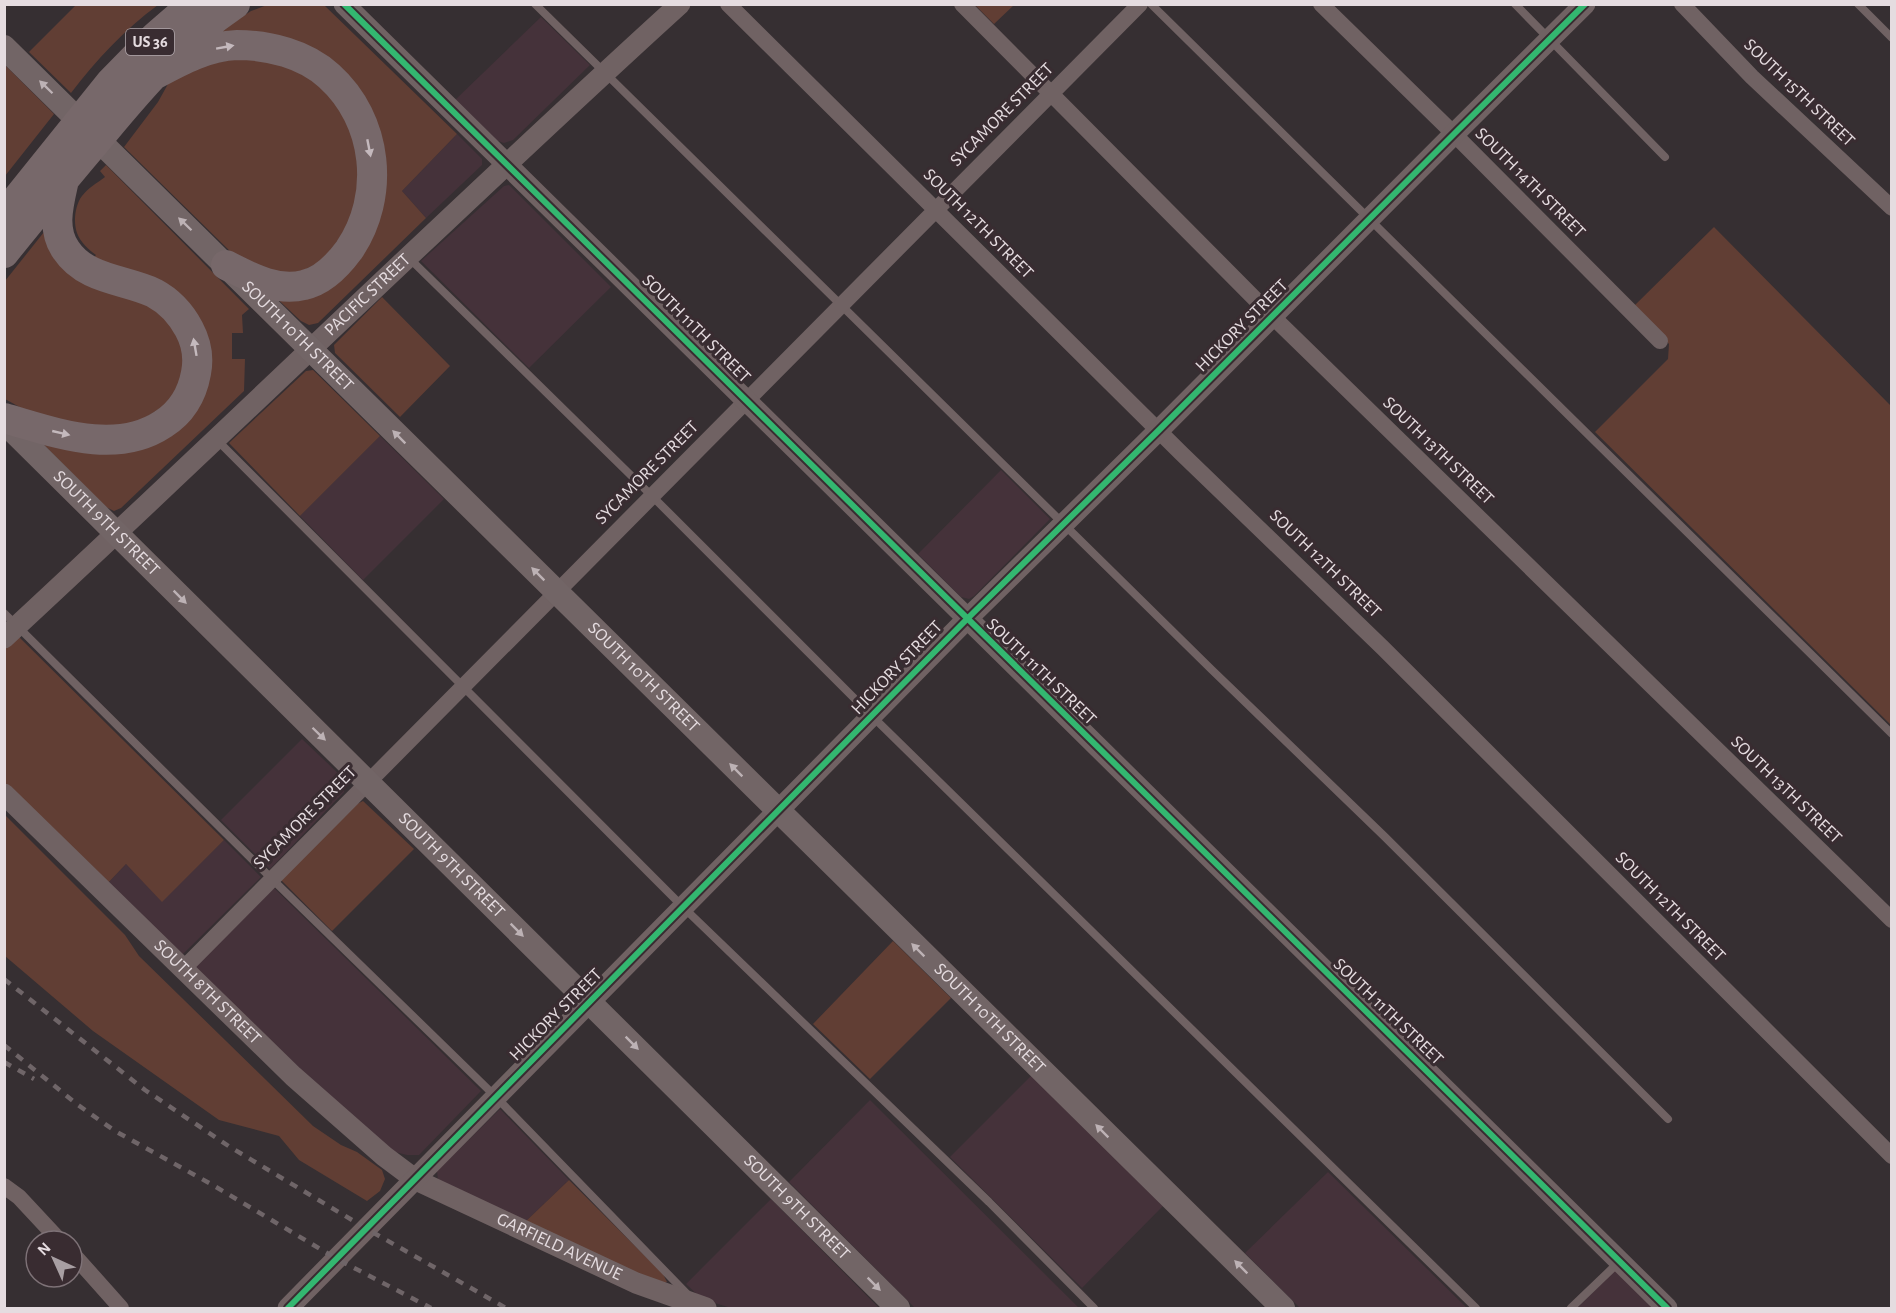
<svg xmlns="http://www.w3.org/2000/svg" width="1896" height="1313" viewBox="0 0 1896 1313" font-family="'Alegreya Sans',sans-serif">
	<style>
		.built { fill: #45323a }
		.green { fill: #613e34 }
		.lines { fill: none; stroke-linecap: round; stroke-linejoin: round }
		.service { stroke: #706263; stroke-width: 8 }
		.minor { stroke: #706263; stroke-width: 16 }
		.tertiary { stroke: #706263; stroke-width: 21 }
		.secondary { stroke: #726566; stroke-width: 24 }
		.motorway { stroke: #77686a; stroke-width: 30 }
		.rail { stroke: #6f6568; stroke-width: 4.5; stroke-dasharray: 8 8; stroke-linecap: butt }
		.cycleway-casing { stroke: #392c31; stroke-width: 10 }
		.cycleway { stroke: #33b770; stroke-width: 6 }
		.oneway { fill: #c4b9bd }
		.oneway2 { fill: #bdb2b5 }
		.labels { text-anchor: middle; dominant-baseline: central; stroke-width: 6; stroke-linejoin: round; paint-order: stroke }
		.shield { fill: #392c31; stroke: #b1a7ac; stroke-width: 1.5 }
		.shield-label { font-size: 16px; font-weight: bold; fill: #e5dce0 }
		.street-label { font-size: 18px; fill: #e5dce0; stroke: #392c31 }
	</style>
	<rect width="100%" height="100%" fill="#362f32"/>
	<path class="built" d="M541 17 590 65 513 140 504 143 495 140 454 101Z
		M457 134 482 159V165L426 218 402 191Z
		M509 185 611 287 529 368 421 261 504 186Z
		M380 436 444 499 363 580 300 516Z
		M1001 470 1050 519 974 596 969 599 961 597 918 554Z
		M302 739 341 776 344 784V792L270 869 221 820Z
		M224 840 261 877 183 954 176 953 106 885 126 864 162 901Z
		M274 888 481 1091 419 1155H407L395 1152 358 1125 195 967Z
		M1032 1075 1163 1206 1082 1288 950 1157Z
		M870 1100 1079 1308H915L789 1182Z
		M500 1109 569 1180 524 1223 438 1180 437 1171Z
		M1328 1172 1467 1308H1300L1245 1253Z
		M771 1199 879 1308H731L702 1299 686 1284Z
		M1615 1270 1653 1308H1577Z"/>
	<path class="green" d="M76 5H158C125 29 96 60 71 93L29 52Z
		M267 5H324L457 134 402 191 426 218 318 323 309 325 301 321 271 293 370 230 362 100 219 32 251 11Z
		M975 5H1014L994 24Z
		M265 53 337 95 362 161 357 211 325 260 289 277 238 259 124 147 158 102 168 84 185 69Z
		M5 65 54 114 5 176Z
		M106 165 249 309 242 315 243 333H232V359H245L244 391 121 508 114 511 106 507 40 441 177 421 200 329 92 260 96 255C89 250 80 242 77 233 73 222 75 205 82 196 88 188 97 183 105 177L100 171Z
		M48 227 163 307 189 357 178 397 129 428 45 421 5 399V281Z
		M1714 227 1891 406V725L1595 432 1668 359 1669 344 1634 306Z
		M382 297 450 366 400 417 335 353 334 345Z
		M313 370 380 436 300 516 229 443 306 371Z
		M18 636 224 840 162 902 126 864 106 885 5 783 4 648Z
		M363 801 414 849 332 931 281 880 357 804Z
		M4 814 125 935 139 956 313 1126 341 1145 357 1152 382 1170 385 1179 380 1191 367 1201 299 1160 279 1136 219 1120 93 1031 5 956Z
		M893 941 951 998 870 1079 813 1024Z
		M569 1180 663 1274 667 1282 661 1284 524 1223Z"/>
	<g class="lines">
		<path class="service" d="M535 4 1212 670 1384 836 1668 1119
			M1151 4 1892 734
			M1515 4 1665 157
			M1858 4 1892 38
			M409 258 652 496 872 716 1476 1308
			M217 440 683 907 989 1202 1094 1308
			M4 613 272 879 496 1097 690 1297
			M1571 1308 1620 1261"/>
		<path class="minor" d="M728 4 1182 454 1383 648 1892 1156
			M962 4 1272 316 1892 920
			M1321 4 1454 134 1660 341
			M1682 4 1752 77 1892 208
			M182 970 1140 4
			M4 1186 19 1197 60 1241
			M72 1253 121 1308"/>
		<g class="tertiary">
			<path d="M344 4 1667 1308"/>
			<path id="s1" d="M4 638C231 428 451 212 680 4"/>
			<path id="s2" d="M4 794 293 1076 384 1156 416 1180 636 1283 706 1308"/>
			<path d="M288 1308 966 620 1159 430 1454 134 1585 4"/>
		</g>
		<g class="secondary">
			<path id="s3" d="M4 47 1283 1308"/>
			<path id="s4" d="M4 422 898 1308"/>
		</g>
		<path class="motorway" d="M152 76C178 62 206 46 237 45 269 45 305 54 329 76 378 120 386 196 349 250 338 265 323 281 304 285 276 292 250 277 226 265
			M4 215 111 82 156 36 193 4
			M4 253C37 212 70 172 104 132 143 85 183 39 235 4
			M4 418C54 432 115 456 163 424 182 412 192 395 196 373 199 358 196 342 189 329 181 314 169 301 154 293 124 279 86 280 66 250 51 229 59 203 64 180"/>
		<path class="rail" d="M4 979 145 1090 230 1147 367 1229 506 1308
			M4 1045 78 1105 115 1131 211 1184 337 1259 431 1308
			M4 1062 34 1079"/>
		<defs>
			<path id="cycleway" d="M344 4 1667 1308
				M288 1308 966 620 1159 430 1454 134 1585 4"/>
		</defs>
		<use href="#cycleway" class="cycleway-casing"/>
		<use href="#cycleway" class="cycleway"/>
	</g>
	<defs><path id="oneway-solid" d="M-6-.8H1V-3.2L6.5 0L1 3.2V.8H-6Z" transform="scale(1.5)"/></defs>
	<g class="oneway">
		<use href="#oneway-solid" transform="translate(225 47) rotate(-10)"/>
		<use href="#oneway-solid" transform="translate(369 148) rotate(79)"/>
		<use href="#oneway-solid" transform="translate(195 347) rotate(-100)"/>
		<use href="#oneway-solid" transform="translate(61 433) rotate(13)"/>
	</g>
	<g class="oneway2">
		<use href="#oneway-solid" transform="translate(46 87) rotate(-136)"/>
		<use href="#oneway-solid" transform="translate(185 224) rotate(-136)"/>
		<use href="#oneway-solid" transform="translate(399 437) rotate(-135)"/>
		<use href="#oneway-solid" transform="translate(538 574) rotate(-135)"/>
		<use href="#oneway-solid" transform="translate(180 597) rotate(45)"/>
		<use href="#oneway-solid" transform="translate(319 734) rotate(44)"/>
		<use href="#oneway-solid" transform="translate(736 770) rotate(-135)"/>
		<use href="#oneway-solid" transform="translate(517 930) rotate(45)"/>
		<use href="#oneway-solid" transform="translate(918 950) rotate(-135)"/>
		<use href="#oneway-solid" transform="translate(632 1043) rotate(45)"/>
		<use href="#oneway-solid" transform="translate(1102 1131) rotate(-135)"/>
		<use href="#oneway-solid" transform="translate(1241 1267) rotate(-135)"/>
		<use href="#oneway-solid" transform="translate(874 1284) rotate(45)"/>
	</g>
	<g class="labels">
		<rect class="shield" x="126" y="29" width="48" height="26" rx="4.5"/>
		<g class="shield-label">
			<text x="150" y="42">US 36</text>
		</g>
		<g class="street-label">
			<text transform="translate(1799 93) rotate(44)">SOUTH 15TH STREET</text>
			<text transform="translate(1002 115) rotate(-45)">SYCAMORE STREET</text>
			<text transform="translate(1530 183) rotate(45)">SOUTH 14TH STREET</text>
			<text transform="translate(978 224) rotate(45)">SOUTH 12TH STREET</text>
			<text stroke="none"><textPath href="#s1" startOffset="500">PACIFIC STREET</textPath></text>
			<text transform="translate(1242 326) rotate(-45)">HICKORY STREET</text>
			<text transform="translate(696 329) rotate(45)">SOUTH 11TH STREET</text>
			<text stroke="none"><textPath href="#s3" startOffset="412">SOUTH 10TH STREET</textPath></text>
			<text transform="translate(1438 451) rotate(44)">SOUTH 13TH STREET</text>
			<text transform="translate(647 473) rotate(-45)">SYCAMORE STREET</text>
			<text stroke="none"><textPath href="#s4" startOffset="144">SOUTH 9TH STREET</textPath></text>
			<text transform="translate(1325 564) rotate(44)">SOUTH 12TH STREET</text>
			<text transform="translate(897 668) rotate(-46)">HICKORY STREET</text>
			<text transform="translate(1041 672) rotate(44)">SOUTH 11TH STREET</text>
			<text stroke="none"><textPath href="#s3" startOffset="898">SOUTH 10TH STREET</textPath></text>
			<text transform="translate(1786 790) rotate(44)">SOUTH 13TH STREET</text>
			<text transform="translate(305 818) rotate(-45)">SYCAMORE STREET</text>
			<text stroke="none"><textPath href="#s4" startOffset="630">SOUTH 9TH STREET</textPath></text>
			<text transform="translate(1670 907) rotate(45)">SOUTH 12TH STREET</text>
			<text stroke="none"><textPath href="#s2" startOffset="284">SOUTH 8TH STREET</textPath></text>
			<text transform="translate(1388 1012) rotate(44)">SOUTH 11TH STREET</text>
			<text transform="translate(556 1015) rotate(-45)">HICKORY STREET</text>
			<text stroke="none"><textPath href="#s3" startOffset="1384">SOUTH 10TH STREET</textPath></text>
			<text stroke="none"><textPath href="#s4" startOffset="1116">SOUTH 9TH STREET</textPath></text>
			<text stroke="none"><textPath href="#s2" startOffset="723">GARFIELD AVENUE</textPath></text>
		</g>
	</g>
	<rect width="1896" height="1313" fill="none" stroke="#e5dce0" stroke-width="12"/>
	<g transform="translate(54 1259) rotate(315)"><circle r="28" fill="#392c31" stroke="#7e7277" stroke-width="1.5"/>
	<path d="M0-4.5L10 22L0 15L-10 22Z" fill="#a89fa3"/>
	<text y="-9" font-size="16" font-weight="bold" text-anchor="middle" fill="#e5dce0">N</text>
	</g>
</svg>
